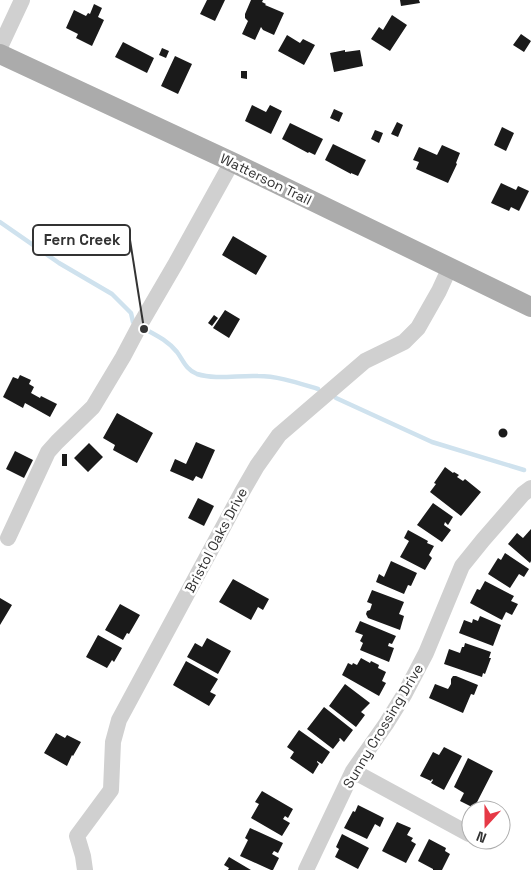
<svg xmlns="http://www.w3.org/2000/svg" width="531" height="870" viewBox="0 0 531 870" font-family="'Space Grotesk',sans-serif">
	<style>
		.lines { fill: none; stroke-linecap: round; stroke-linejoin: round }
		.stream { stroke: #cfe2ee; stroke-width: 4.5 }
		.building { fill: #1a1a1a }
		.minor { stroke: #d0d0d0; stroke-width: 16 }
		.major { stroke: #ababab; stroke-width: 20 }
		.labels { text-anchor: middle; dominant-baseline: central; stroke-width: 5; stroke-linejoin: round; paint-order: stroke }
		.street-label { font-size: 14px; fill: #333; stroke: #fff }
		.leader { fill: none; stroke: #333; stroke-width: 2 }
		.callout-dot { fill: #333; stroke: #fff; stroke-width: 2 }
		.callout { fill: #fff; stroke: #333; stroke-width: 2 }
		.callout-label { font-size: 15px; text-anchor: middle; font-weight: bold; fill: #333 }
	</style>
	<rect width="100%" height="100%" fill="#fff"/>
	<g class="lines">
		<path class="stream" d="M0 222 59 263 112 294 131 313 133 322C148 332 165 337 177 352 183 360 186 370 197 374 216 380 238 375 258 376 278 376 298 383 318 389
			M336 398 432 442 524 470"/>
	</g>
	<path class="building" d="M207 0H225L215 21 200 14Z
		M251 0H263L262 2 266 4 265 5 284 13 274 35 263 30 261 27 255 40 242 34 248 21 245 18V14Z
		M400 0H419L420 3 401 6Z
		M94 4 102 8 98 17 104 20 92 46 76 38 78 34 66 28 74 10 86 16 88 13 90 14Z
		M392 15 407 25 390 51 371 39 379 27 383 30Z
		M521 34 531 41 524 52 513 45Z
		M287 35 300 43 303 39 315 45 304 65 278 51Z
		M123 42 154 58 147 73 115 57Z
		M162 48 169 51 166 58 159 55Z
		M345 50V52L360 50 363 66 334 72 330 53Z
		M175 56 192 64 178 94 161 86Z
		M241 71H247V79L241 78Z
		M252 105 266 112 270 105 282 111 271 134 245 121Z
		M334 109 343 113 339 122 330 118Z
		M397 122 403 125 398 137 391 134Z
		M290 123 323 139 315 155 309 152 308 153 282 139Z
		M502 127 514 133 506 151 494 145Z
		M375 130 383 133 379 143 371 139Z
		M333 144 366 160 358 176 351 173V174L325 160Z
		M442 145 460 153 456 163 457 164 448 183 416 169 419 162 413 160 419 147 437 155Z
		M501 183 516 190 518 186 529 191 519 211 511 207 509 211 491 203Z
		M233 236 267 256 256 275 222 255Z
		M225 310 240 319 229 338 213 328Z
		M214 315 218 318 212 326 208 323Z
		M20 375 31 380 29 384 34 387 31 393 40 398 41 396 57 404 50 417 25 403 23 408 3 397 13 377 18 379Z
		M117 413 153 433 137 463 113 450 115 445 103 438Z
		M498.5 433a4.5 4.5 0 1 1 9 0a4.5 4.5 0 1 1-9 0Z
		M196 442 215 450 202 479 196 476 193 481 170 471 175 459 186 464Z
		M89 443 103 457 88 472 74 458Z
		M15 451 33 460 24 478 6 469Z
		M62 454H67V466H62Z
		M445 467 453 473 454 472 459 475 457 477 463 481 465 479 481 492 461 516 430 492 436 484 434 483Z
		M198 498 214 506 204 526 188 518Z
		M433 503 453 517 448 525 445 522 444 525 451 530 442 542 417 525Z
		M531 529V561L530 563 508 544 517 533 523 538Z
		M408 530 428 541 427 543 434 546 429 555 432 558 425 570 400 557 409 541 404 538Z
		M505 553 529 569 524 577 519 574 510 588 488 574 498 558 501 560Z
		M391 561 417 573 411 586 408 585 404 594 376 582 379 574 384 577Z
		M233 579 269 599 263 610 258 607 251 620 219 602Z
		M485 581 514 596 511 601 518 604 512 615 506 612 502 620 470 603 477 589 480 590Z
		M372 590 404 602 399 614 404 616 400 630 368 618 366 614 367 611 370 610 372 604 367 602Z
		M0 598 12 605 0 625Z
		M120 604 140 615 129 634 127 633 123 640 105 630Z
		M480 616 501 625 493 646 459 633 464 620 472 623 473 619 478 621Z
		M360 621 396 636 392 644 389 643 388 646 394 648 389 662 360 650 363 643 360 641 363 635 355 632Z
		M98 635 122 648 114 662 112 660 107 668 86 657Z
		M207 638 231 651 218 674 187 657 195 643 202 647Z
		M465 643 491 652 489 658H491L485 674 483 673 482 677 444 664 449 649 460 653 462 647H464Z
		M361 658 370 663 371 661 379 665 378 668 386 672 382 681 386 683 379 696 342 675 348 663 352 665 353 663 357 665Z
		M186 661 218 679 210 692 216 695 209 706 173 685Z
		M453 676H456L478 685 474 695 471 694 463 713 429 698 435 684 448 689 451 684V679Z
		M345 684 370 703 361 712 365 715 356 727 329 706Z
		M324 707 353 730 344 742 340 738 339 739 340 740 333 749 307 729Z
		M299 730 330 752 322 764 317 761V762L319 764 313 774 290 758 294 752 287 747Z
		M56 733 65 738 67 735 81 742 73 756 72 755 67 766 44 753Z
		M444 747 462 756 444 790 431 783 433 780 432 779 431 781 420 776 433 752 439 755Z
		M468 758 493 771 474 808 460 801 464 793 454 787Z
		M262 791 293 809 288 818 285 816 283 819 290 823 282 836 251 818 259 804 255 802Z
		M358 805 384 818 380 827 375 824 367 839 344 828 353 811 355 812Z
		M397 822 411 828 407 835 413 838 411 841 416 844 406 863 382 851Z
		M250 828 283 843 278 853 274 851 272 854 279 858 273 870H271L240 856 248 840 245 838Z
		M342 834 369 848 358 869 335 857 339 849 336 847Z
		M429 839 446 848 445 851 450 854 442 870H433V869L418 861Z
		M229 857 251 870H228L229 868 224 865Z"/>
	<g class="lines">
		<path class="minor" d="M0 47 22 0
			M8 538 48 452 57 442 93 407 123 357 141 323 176 263 232 162
			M353 771 469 834
			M85 870 83 856 77 836 111 790 113 742 119 720 242 492 257 466 279 435 365 361 404 342 418 328 439 291 450 267
			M306 870 353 771 386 724 404 695 426 653 462 566 483 540 523 494 531 488"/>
		<path class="major" d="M0 54 232 162 531 307"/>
	</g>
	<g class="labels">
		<g class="street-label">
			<text transform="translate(266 179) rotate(26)">Watterson Trail</text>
			<text transform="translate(216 540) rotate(-62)">Bristol Oaks Drive</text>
			<text transform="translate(383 726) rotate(-59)">Sunny Crossing Drive</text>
		</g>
	</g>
	<path class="leader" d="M144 329L130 240"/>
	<circle class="callout-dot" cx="144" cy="329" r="5"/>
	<rect class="callout" x="33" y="225" width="97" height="30" rx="5"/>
	<g class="callout-label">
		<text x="82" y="245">Fern Creek</text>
	</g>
	<g transform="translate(486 825) rotate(201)"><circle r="24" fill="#ffffff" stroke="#adadad"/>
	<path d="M0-4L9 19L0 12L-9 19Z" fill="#e63946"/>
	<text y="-8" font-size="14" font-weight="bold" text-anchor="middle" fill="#333333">N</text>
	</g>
</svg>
